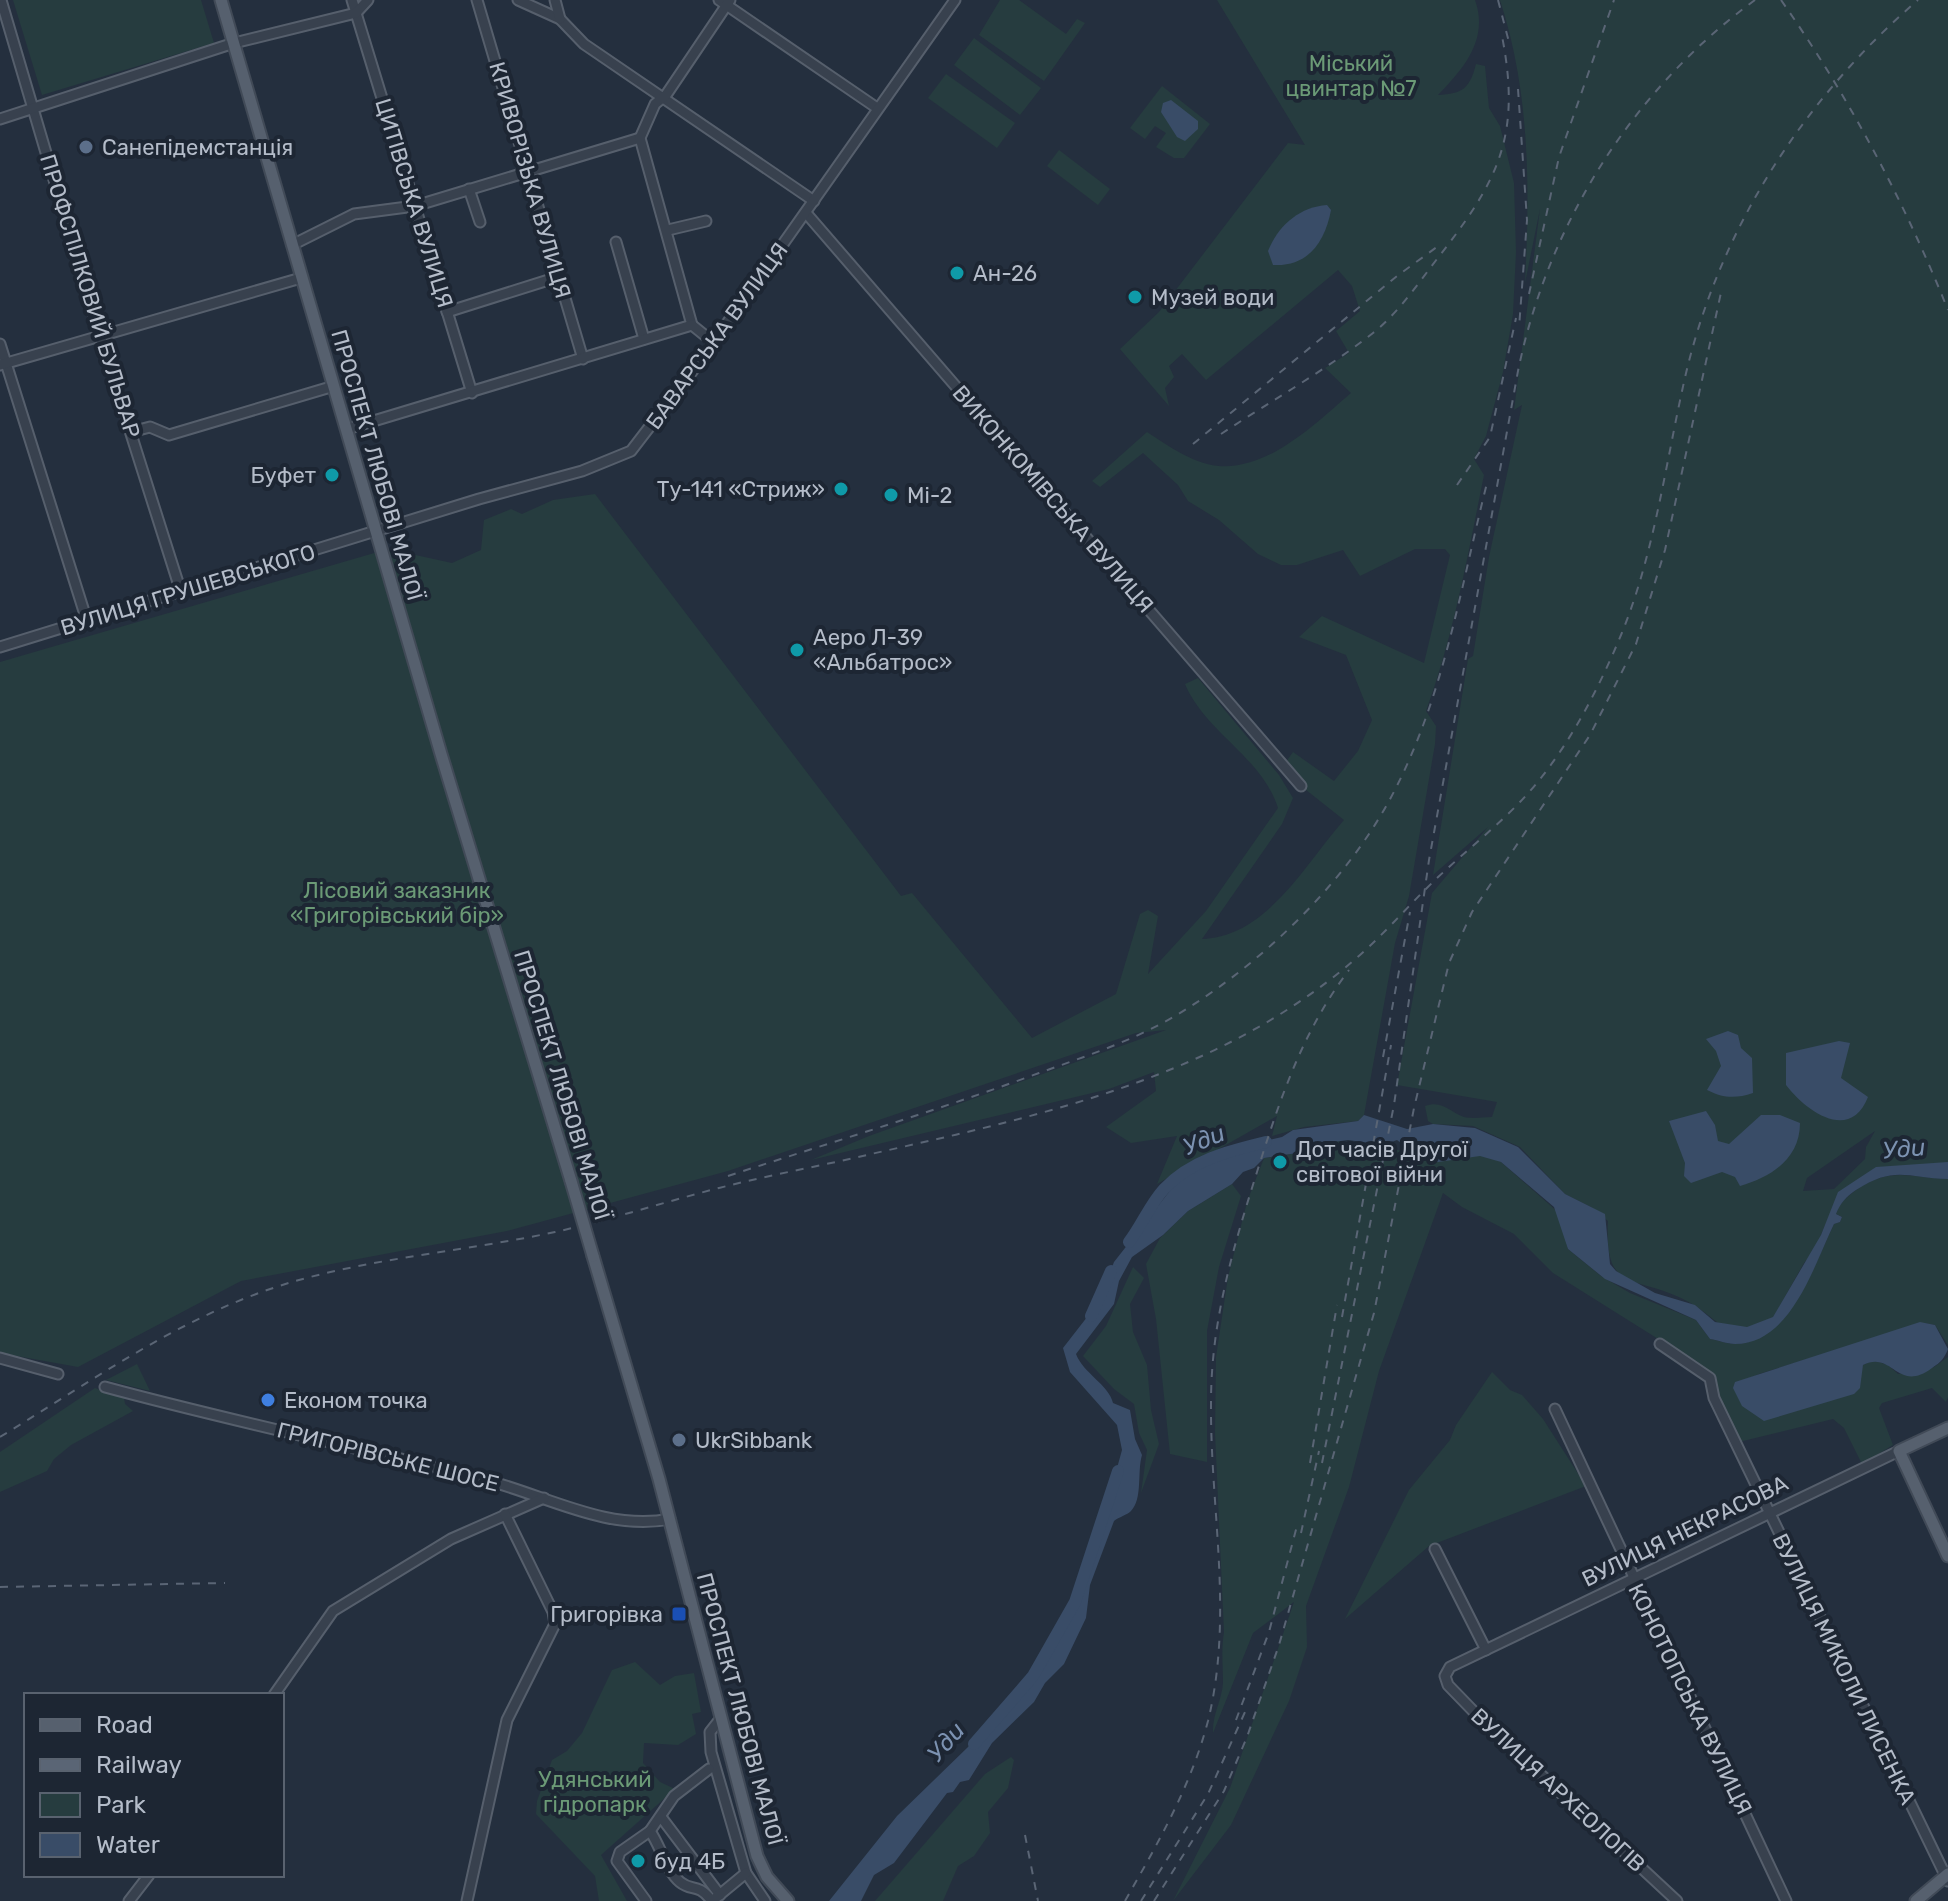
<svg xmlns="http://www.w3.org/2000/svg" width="1948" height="1901" viewBox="0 0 1948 1901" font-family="Rubik,sans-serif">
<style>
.green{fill:#263c3f;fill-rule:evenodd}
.water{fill:#394c67}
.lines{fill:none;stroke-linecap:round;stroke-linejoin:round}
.river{stroke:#394c67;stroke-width:12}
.minor-casing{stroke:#565f6c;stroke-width:13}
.major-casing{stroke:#414a57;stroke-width:15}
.minor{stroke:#38414e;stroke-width:9}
.major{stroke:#56606e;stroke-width:11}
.rail{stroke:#5a6575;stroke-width:2;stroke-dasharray:8 8;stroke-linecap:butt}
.major-bridge-casing{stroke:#414a57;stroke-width:15;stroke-linecap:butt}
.major-bridge{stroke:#56606e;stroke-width:11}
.service-dot{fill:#5c6f8a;stroke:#1d2633;stroke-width:3}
.culture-dot{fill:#0f9aa8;stroke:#1d2633;stroke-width:3}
.shop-dot{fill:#3f7fe0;stroke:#1d2633;stroke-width:3}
.transit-dot{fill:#1a4fb4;stroke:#1d2633;stroke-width:3}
.labels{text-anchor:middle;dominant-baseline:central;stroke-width:8;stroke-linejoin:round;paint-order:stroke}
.park-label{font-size:22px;fill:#6b9a76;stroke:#1d2633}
.poi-label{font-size:22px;fill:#b4bcc9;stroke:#1d2633;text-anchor:start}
.street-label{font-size:22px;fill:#b4bcc9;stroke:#1d2633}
.water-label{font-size:24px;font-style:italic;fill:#7c92b1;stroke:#1d2633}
</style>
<rect width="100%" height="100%" fill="#242f3e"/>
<g class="green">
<polygon points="13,0 201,0 214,43 42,95"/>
<polygon points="1000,0 1019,0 1066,34 1077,19 1085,23 1044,81 979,35"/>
<path d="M1217,0H1475C1489,39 1464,68 1438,95C1463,94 1470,88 1476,64L1485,66L1489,108L1500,126L1514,183L1516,252L1513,314L1503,372L1486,436L1474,459L1484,475C1468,554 1454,635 1426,711L1436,726L1435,744L1409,896L1395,943L1364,1115L1358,1121L1304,1127L1272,1136L1277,1116L1157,1184L1177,1136L1131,1143L1106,1127L1156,1091L1154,1072L1109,1089L811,1160L869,1136L1166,1030L1136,1033L728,1171L507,1231L241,1281L78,1367L0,1353V662L388,549L452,563L481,550L484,520L511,509L522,514L553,500L595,494L901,896L912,893L1032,1038L1116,994L1140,914L1148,910L1158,916L1148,974L1206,911L1278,808C1262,757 1205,732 1185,684L1198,678L1279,775L1293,798L1282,824L1202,939C1267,937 1305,864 1344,820L1301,786L1283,766L1293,752L1334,781L1358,751L1372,720L1346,655L1299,637L1322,616L1424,663L1450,555L1445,549H1415L1360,576L1343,550L1297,565H1281L1258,554L1219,520L1188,501L1178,485L1143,453L1100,487L1092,481L1147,432C1169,446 1193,464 1219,466C1269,470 1316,423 1351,393L1325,368L1349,353L1336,331L1360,311L1352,286L1338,270L1206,380L1182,354L1169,366L1174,377L1165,388L1169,406L1120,349L1159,312L1288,143L1305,145Z"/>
<path d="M1500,0H1948V1165L1877,1171L1840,1191L1814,1251L1804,1263L1773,1318L1732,1333C1715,1322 1701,1307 1681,1298C1632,1275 1604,1292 1608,1221L1591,1207L1565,1194L1520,1147L1473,1126L1433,1124L1428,1121L1425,1106C1443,1100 1449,1112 1464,1117C1472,1119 1484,1117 1492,1117L1497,1102L1397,1085L1432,893L1488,827L1433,875L1468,659L1473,656L1489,557L1522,405L1514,410L1540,209L1525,283C1530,186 1530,93 1500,0ZM1875,1131L1866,1147L1865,1159L1834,1189L1803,1191L1807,1178Z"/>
<polygon points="974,38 1041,88 1020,115 954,65"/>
<polygon points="946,74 1015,123 997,148 928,98"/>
<polygon points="1162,86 1210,124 1184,158 1174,158 1156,147 1166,133 1155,126 1145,139 1130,128"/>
<polygon points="1059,150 1110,189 1098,205 1047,166"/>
<path d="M1336,1141L1457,1159L1482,1154L1501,1162L1559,1213L1568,1249L1601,1276L1630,1293L1696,1320L1710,1339C1718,1340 1727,1344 1735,1344C1787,1344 1815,1263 1834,1224L1840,1222L1842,1217L1836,1214C1840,1202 1846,1198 1856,1190C1892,1166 1909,1178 1948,1179V1345L1935,1325L1924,1323L1759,1374L1733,1388L1859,1375L1863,1365L1873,1360L1888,1365L1898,1374L1934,1367L1948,1357V1397L1946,1402L1932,1388L1882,1403L1879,1408L1893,1445L1862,1464L1844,1428L1833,1419L1739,1442L1715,1389L1698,1364L1553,1273L1514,1234L1462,1207L1443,1193L1379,1371L1349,1487L1306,1606L1307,1647L1289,1701L1231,1825L1173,1901L1230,1788L1294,1602L1253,1633L1213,1733C1212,1715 1222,1700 1223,1683C1223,1665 1221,1650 1224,1632L1215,1433L1216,1357L1228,1277L1247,1202L1264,1158L1311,1151Z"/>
<polygon points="1232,1184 1241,1196 1219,1267 1207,1331 1207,1462 1170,1454 1156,1319 1146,1264 1160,1238 1188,1211"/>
<polygon points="1133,1267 1144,1278 1130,1304 1133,1332 1147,1365 1151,1410 1159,1444 1141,1493 1147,1450 1139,1433 1134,1404 1114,1389 1083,1356 1106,1326"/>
<polygon points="137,1364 150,1391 106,1380"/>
<polygon points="1492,1372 1510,1390 1522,1395 1543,1419 1586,1486 1429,1546 1345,1619 1409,1490 1450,1440 1456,1425"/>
<polygon points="95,1388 124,1398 125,1404 133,1411 71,1445 54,1459 47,1471 0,1492 0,1452"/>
<polygon points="635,1662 660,1685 675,1676 694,1673 701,1712 692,1714 696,1734 678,1745 644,1743 643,1763 660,1782 675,1789 601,1855 627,1901 599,1901 595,1876 536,1814 537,1801 552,1760 567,1751 582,1733 612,1670"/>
<polygon points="1011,1757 1014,1760 1008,1788 988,1812 990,1833 974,1856 958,1866 943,1901 875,1901 985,1774"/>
</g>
<g class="water">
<polygon points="1171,100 1198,121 1198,129 1185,141 1177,137 1161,112 1163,103"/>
<path d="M1327,205L1331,210C1325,242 1308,267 1273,265L1268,251C1278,226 1299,207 1327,205Z"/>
<path d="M1728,1031L1738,1035L1741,1048L1752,1058L1753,1093C1735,1099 1723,1098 1707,1090L1721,1066L1716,1051L1706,1039Z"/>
<path d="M1839,1041L1850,1043L1841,1078L1868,1097C1850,1143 1806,1111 1786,1085V1053Z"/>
<path d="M1706,1111L1715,1125L1718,1141L1729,1144L1761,1115H1780L1800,1123C1800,1158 1772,1177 1740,1186L1735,1177L1722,1172L1691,1183L1684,1176L1685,1163L1669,1121Z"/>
<path d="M1364,1115L1407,1129L1433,1124L1475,1128L1518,1147L1565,1194L1605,1214L1610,1264L1616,1271L1655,1293L1695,1305L1715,1322L1747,1327L1773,1317L1821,1235L1838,1192L1876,1167L1948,1162V1179C1907,1178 1895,1165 1856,1190C1846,1197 1841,1202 1836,1214L1842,1217L1840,1222L1834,1224C1814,1265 1791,1344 1735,1344C1727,1344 1718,1340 1710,1339L1696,1320L1605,1279L1568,1249L1554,1207L1501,1162L1480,1156L1438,1162L1421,1159L1397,1140L1384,1145L1348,1140L1326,1143L1311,1151L1264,1158L1254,1168L1243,1172L1232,1184L1188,1211L1163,1235L1132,1257L1119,1281L1114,1304L1076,1354C1083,1373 1109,1385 1113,1403L1130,1410L1135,1439L1142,1455C1137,1471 1143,1499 1131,1511C1127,1515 1119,1517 1114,1521L1090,1585L1086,1618L1064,1664L1045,1683L1034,1702L992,1743L969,1780L960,1782L953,1792L947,1793L894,1863L874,1875L861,1901H829L897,1816L1003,1713L1051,1647L1087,1577L1122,1450L1117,1425L1070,1372L1063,1348L1098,1303L1114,1262L1187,1169L1219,1152L1282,1137L1293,1130L1358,1121Z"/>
<path d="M1920,1322L1935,1325L1948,1349C1944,1359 1941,1362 1932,1368C1897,1394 1893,1350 1863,1365L1860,1388L1854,1394L1764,1421L1742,1406L1733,1388L1735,1382Z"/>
</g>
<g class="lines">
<g class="river">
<path d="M1129,1242C1142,1225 1150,1204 1164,1189C1191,1160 1229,1151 1266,1142"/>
<polyline points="1091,1316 1111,1271"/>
<polyline points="974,1744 1033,1676 1075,1602 1118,1471"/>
</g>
<g class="minor-casing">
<g id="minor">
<polyline points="1,0 100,336 181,592"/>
<polyline points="352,0 472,393"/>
<polyline points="477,0 583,359"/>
<polyline points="518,0 560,19 584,44 814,201"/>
<polyline points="555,0 560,19"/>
<polyline points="719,0 877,108"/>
<polyline points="0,119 234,43 356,13 368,0"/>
<polyline points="469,189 480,222"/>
<polyline points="806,213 1301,786"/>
<polyline points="668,230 706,221"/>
<polyline points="616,242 644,339"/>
<polyline points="292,245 354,214 415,206 640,138"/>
<polyline points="447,312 558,277"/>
<polyline points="692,325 640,138 655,104 666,95 730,0"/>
<polyline points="0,344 87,621"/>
<polyline points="0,365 301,278"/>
<polyline points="347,429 692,325 713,342"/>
<polyline points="131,432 150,427 169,435 334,386"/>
<polyline points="0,647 479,499 582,471 631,451 704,356 955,0"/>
<polyline points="1660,1344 1710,1378 1714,1398 1948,1881"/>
<polyline points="0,1358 58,1374"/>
<path d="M105,1387C230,1421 357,1447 482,1479C543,1494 607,1532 670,1519"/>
<polyline points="1555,1409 1786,1901"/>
<polyline points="1435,1549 1486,1650"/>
<polyline points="274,1695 333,1611 451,1539 544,1498"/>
<polyline points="721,1718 710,1732 711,1752 746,1873 765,1901"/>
<polyline points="661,1817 720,1895"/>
<polyline points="650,1831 674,1796 709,1769"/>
<polyline points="129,1901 149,1875"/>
<polyline points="467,1901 507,1720 555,1624 553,1612 505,1514"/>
<path d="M646,1901L617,1861L620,1852L650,1831C661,1847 666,1870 680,1882C692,1892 697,1882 712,1901L746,1873"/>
<polyline points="1677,1901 1480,1718 1448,1685 1445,1676 1450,1667 1899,1451"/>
</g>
</g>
<g class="major-casing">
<g id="major">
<polyline points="221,0 441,754 571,1181"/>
<polyline points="593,1256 659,1479 757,1856 767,1877 788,1901"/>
<polyline points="1948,1428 1899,1451 1948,1556"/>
<polyline points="1916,1901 1948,1874"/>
</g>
</g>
<use href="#minor" class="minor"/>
<use href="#major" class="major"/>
<g class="rail">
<polyline points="1498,0 1510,46"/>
<path d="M1781,0C1849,97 1904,201 1948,310"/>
<polyline points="1518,89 1527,220 1519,328"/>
<polyline points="1529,294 1559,157 1614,0"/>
<path d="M1221,434C1271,401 1326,370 1373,333C1398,313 1417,285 1437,259C1497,182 1522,138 1502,36"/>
<polyline points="1193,444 1397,276 1441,244"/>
<polyline points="1457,485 1490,437 1516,318"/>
<polyline points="1383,1057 1410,912"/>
<path d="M728,1176C832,1142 936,1111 1039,1073C1089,1055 1142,1038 1188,1008C1266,959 1344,883 1389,801C1444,700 1460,589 1488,479"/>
<polyline points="1342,1317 1391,1045"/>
<path d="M0,1437C97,1378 188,1311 299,1280C382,1257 471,1250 555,1232C610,1220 664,1202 719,1188C769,1175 821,1166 871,1154C1045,1115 1223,1076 1360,955C1386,932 1409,905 1434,881C1462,854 1493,830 1520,802C1564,756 1597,693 1621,635C1654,555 1665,467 1684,382C1717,233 1802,100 1918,0"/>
<polyline points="1310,1463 1337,1305"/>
<path d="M1322,1463L1394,1105L1429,860L1518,371C1548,224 1633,89 1755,0"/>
<polyline points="1301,1533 1319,1451"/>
<polyline points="0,1587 225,1583"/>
<polyline points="1236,1720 1269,1632 1298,1522"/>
<polyline points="1025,1835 1038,1901"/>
<path d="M1125,1901C1158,1843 1191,1786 1208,1721C1234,1615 1210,1509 1211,1402C1211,1322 1233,1248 1257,1172C1280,1099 1302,1032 1349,970"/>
<polyline points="1141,1901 1208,1794 1245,1712"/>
<polyline points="1154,1901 1224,1791 1247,1737 1279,1645 1374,1313 1414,1108 1449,963 1472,912 1590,735 1636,644 1665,550 1722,288"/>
</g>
<g class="major-bridge-casing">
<polyline id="major-bridge" points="571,1181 593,1256"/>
</g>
<use href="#major-bridge" class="major-bridge"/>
</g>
<g class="service-dot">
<circle cx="86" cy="147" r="8"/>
<circle cx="679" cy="1440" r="8"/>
</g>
<g class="culture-dot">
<circle cx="957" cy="273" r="8"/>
<circle cx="1135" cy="297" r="8"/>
<circle cx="332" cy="475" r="8"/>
<circle cx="841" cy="489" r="8"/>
<circle cx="891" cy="495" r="8"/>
<circle cx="797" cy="650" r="8"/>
<circle cx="1280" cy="1162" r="8"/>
<circle cx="638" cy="1861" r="8"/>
</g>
<circle class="shop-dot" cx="268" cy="1400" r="8"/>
<rect class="transit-dot" x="671" y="1606" width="16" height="16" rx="4"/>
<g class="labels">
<g class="park-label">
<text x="1351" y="63">Міський<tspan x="1351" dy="25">цвинтар №7</tspan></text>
<text x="397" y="890">Лісовий заказник<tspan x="397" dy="25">«Григорівський бір»</tspan></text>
<text x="595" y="1779">Удянський<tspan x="595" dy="25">гідропарк</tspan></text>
</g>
<g class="poi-label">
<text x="102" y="147">Санепідемстанція</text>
<text x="973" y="273">Ан-26</text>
<text x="1151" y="297">Музей води</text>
<text x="316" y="475" text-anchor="end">Буфет</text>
<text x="825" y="489" text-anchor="end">Ту-141 «Стриж»</text>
<text x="907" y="495">Мі-2</text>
<text x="813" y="637">Аеро Л-39<tspan x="813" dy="25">«Альбатрос»</tspan></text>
<text x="1296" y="1149">Дот часів Другої<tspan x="1296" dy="25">світової війни</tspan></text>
<text x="284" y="1400">Економ точка</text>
<text x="695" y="1440">UkrSibbank</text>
<text x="663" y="1614" text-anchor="end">Григорівка</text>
<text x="654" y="1861">буд 4Б</text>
</g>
<g class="street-label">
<text transform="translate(530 180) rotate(74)">КРИВОРІЗЬКА ВУЛИЦЯ</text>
<text transform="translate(414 203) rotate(73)">ЦИТІВСЬКА ВУЛИЦЯ</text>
<text transform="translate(90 296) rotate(73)">ПРОФСПІЛКОВИЙ БУЛЬВАР</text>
<text transform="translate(717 336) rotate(-54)">БАВАРСЬКА ВУЛИЦЯ</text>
<text transform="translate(377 465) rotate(74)">ПРОСПЕКТ ЛЮБОВІ МАЛОЇ</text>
<text transform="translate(1053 499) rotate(49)">ВИКОНКОМІВСЬКА ВУЛИЦЯ</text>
<text transform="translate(188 590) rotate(-17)">ВУЛИЦЯ ГРУШЕВСЬКОГО</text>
<text transform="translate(562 1085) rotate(73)">ПРОСПЕКТ ЛЮБОВІ МАЛОЇ</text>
<text transform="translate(388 1457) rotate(14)">ГРИГОРІВСЬКЕ ШОСЕ</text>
<text transform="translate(1685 1531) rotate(-26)">ВУЛИЦЯ НЕКРАСОВА</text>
<text transform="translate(1844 1669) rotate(64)">ВУЛИЦЯ МИКОЛИ ЛИСЕНКА</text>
<text transform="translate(1690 1699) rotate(64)">КОНОТОПСЬКА ВУЛИЦЯ</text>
<text transform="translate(740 1709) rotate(75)">ПРОСПЕКТ ЛЮБОВІ МАЛОЇ</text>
<text transform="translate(1558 1790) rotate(43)">ВУЛИЦЯ АРХЕОЛОГІВ</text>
</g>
<g class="water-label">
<text transform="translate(1204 1140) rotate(-22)">Уди</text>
<text transform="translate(1904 1149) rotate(-5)">Уди</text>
<text transform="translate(946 1742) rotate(-49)">Уди</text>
</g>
</g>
<rect x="24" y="1693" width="260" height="184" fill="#1d2633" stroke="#59626f" stroke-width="2"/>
<rect x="40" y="1719" width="40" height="12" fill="#56606e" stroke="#59626f" stroke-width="2"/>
<text x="96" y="1733" font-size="24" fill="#b4bcc9">Road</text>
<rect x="40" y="1759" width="40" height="12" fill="#5a6575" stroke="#59626f" stroke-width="2"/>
<text x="96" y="1773" font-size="24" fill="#b4bcc9">Railway</text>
<rect x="40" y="1793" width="40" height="24" fill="#263c3f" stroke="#59626f" stroke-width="2"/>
<text x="96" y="1813" font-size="24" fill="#b4bcc9">Park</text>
<rect x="40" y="1833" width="40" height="24" fill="#394c67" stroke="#59626f" stroke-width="2"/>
<text x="96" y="1853" font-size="24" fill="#b4bcc9">Water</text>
</svg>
